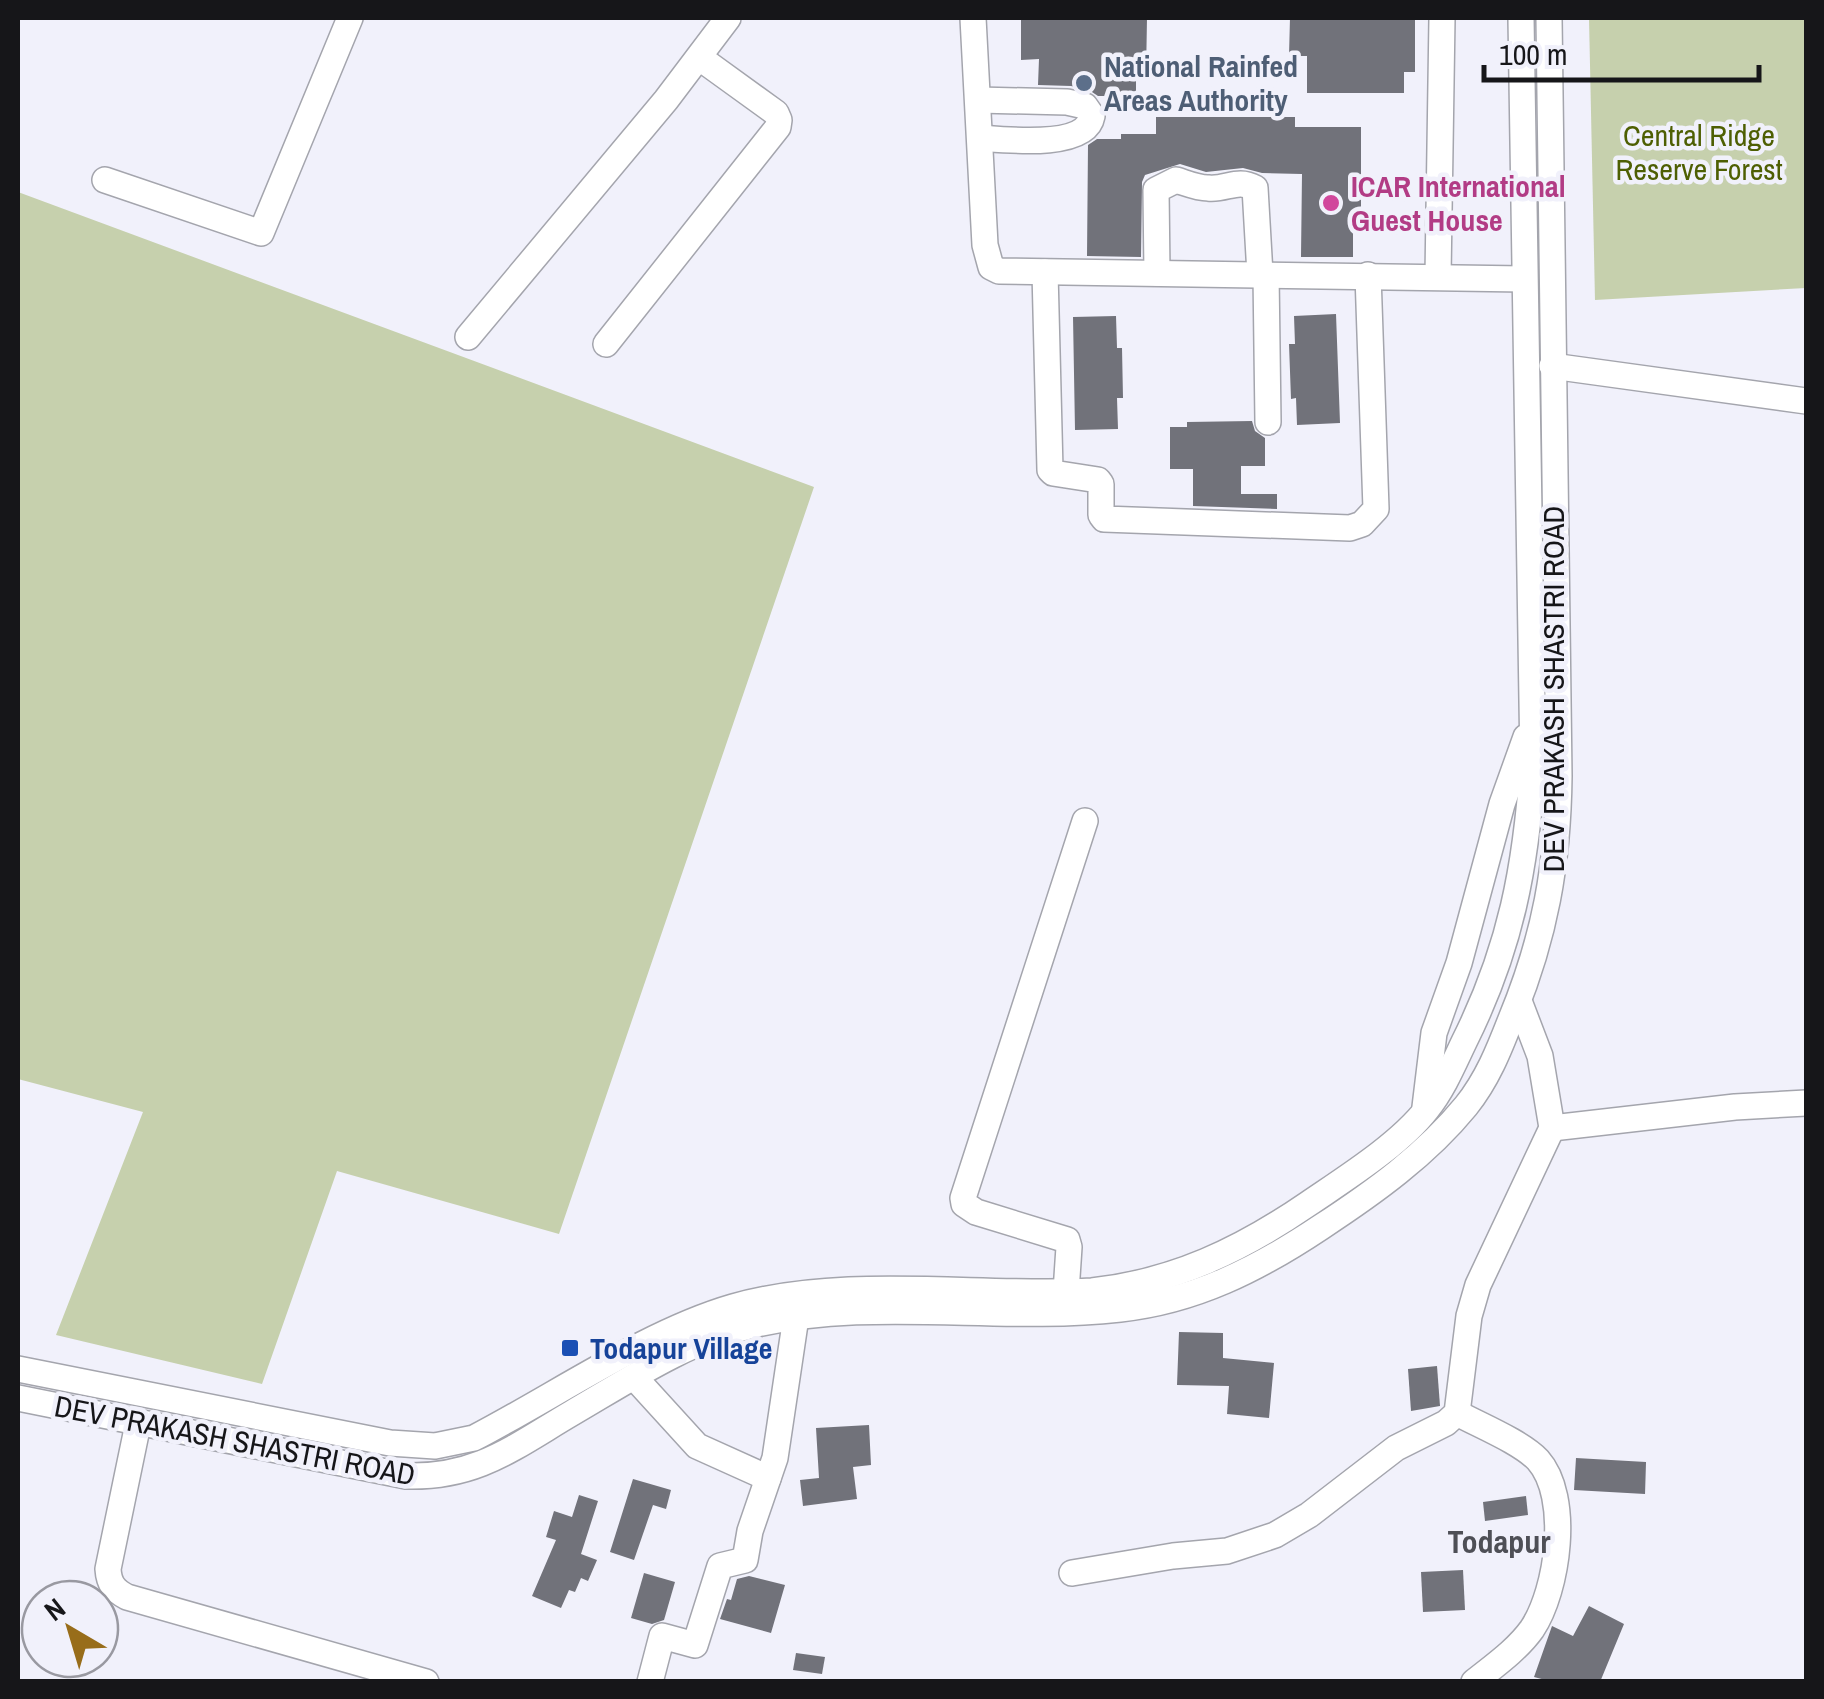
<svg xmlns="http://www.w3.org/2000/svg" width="1824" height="1699" viewBox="0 0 1824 1699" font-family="'Archivo Narrow',sans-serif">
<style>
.green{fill:#c6d0ad}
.building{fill:#71727a}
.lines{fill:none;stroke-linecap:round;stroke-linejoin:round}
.minor-casing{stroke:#a4a5ad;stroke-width:28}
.minor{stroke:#fff;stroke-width:25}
.service-dot{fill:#5c6f8a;stroke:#f1f1fb;stroke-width:4}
.hotel-dot{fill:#d1479c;stroke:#f1f1fb;stroke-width:4}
.transit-dot{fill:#1a4fb4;stroke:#f1f1fb;stroke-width:4}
.labels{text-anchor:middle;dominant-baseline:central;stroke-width:9;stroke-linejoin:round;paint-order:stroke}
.service-label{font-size:30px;font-weight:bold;fill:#4e5e75;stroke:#f1f1fb;text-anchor:start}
.park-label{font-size:30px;fill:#4e5f03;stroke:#f1f1fb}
.hotel-label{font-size:30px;font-weight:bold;fill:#b23c85;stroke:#f1f1fb;text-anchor:start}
.street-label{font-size:30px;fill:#161619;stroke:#f1f1fb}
.transit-label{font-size:30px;font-weight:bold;fill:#164399;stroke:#f1f1fb;text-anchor:start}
.neighbourhood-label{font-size:32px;font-weight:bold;fill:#4e4f56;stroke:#f1f1fb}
</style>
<rect width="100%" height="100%" fill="#f1f1fb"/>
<g class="green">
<polygon points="1589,18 1806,18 1806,288 1595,300"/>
<polygon points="18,192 814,487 559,1234 337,1171 262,1384 56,1335 143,1112 18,1079"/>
</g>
<g class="building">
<polygon points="1021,18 1147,18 1146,76 1136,76 1136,96 1098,96 1089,90 1071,86 1038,85 1039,59 1021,60"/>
<polygon points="1290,18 1415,18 1415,72 1404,72 1404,93 1307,93 1307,56 1289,56"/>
<polygon points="1156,117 1295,117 1295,127 1361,127 1361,221 1353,221 1353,257 1301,257 1302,174 1262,173 1243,168 1206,172 1180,164 1145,175 1142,182 1141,257 1087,256 1088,145 1097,139 1121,139 1121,134 1156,134"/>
<polygon points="1336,314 1340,423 1297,425 1296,398 1291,399 1289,344 1295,344 1294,316"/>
<polygon points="1116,316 1117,348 1122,348 1123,398 1117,398 1118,429 1075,430 1073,317"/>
<polygon points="1252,421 1255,431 1265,438 1265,466 1241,466 1241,494 1277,494 1277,509 1193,506 1193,469 1170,469 1170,427 1187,427 1187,422"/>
<polygon points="1179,1332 1223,1333 1223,1358 1274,1363 1269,1418 1227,1414 1229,1386 1177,1385"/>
<polygon points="1437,1366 1440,1406 1411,1411 1408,1369"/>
<polygon points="869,1425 871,1465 853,1467 857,1499 803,1506 800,1480 819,1478 816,1428"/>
<polygon points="1576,1458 1646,1462 1645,1494 1574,1490"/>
<polygon points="633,1479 671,1490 666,1509 653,1505 634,1560 610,1552"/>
<polygon points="579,1495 598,1501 581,1554 597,1560 588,1581 581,1578 575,1592 569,1590 561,1608 532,1596 556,1540 546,1537 554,1511 572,1517"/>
<polygon points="1526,1496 1528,1515 1485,1521 1483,1502"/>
<polygon points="1463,1570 1465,1610 1423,1612 1421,1572"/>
<polygon points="644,1573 675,1582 664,1620 652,1624 631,1618"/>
<polygon points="749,1576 785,1585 771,1633 720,1619 727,1599 731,1600 737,1579"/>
<polygon points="1589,1606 1624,1624 1600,1682 1553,1682 1534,1677 1552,1626 1573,1636"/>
<polygon points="796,1653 825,1657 822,1674 793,1670"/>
</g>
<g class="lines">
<g class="minor-casing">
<g id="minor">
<polyline points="973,18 985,245 991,267 999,271 1524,279"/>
<path d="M978,100L1067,102L1085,106L1092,116C1086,149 1007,140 980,138"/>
<polyline points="105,180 261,233 350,18"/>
<polyline points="1045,272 1050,470 1053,473 1098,480 1101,484 1101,515 1104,519 1350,528 1362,524 1376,509 1368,275"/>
<path d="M1157,273L1156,190L1176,180C1186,183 1197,188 1208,188C1227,190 1237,178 1255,188L1260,274"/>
<polyline points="1266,274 1268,422"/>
<polyline points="1438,276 1442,18"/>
<polyline points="468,337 666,100 728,18"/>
<polyline points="606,344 778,127 779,120 776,113 700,58"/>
<polyline points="1552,366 1806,401"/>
<polyline points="1425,1107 1434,1033 1459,963 1502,804 1526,737"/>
<polyline points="1552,1128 1735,1107 1806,1103"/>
<polyline points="1066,1292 1069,1247 1067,1240 976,1212 964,1204 963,1198 1085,821"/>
<path d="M18,1369L390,1443L435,1446L474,1438C555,1396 647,1332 733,1307C845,1275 976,1297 1092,1291C1174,1282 1241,1250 1308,1204C1346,1178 1399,1145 1427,1109C1443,1089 1453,1065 1464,1042C1511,948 1526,867 1533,763L1521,18"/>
<polyline points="635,1378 697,1446 768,1478"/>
<path d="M18,1398L406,1476C477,1478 514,1447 572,1413C627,1381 687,1341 749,1326C870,1296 997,1323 1120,1309C1195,1301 1258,1269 1321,1227C1373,1193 1426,1155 1466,1106C1487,1080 1499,1050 1511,1019C1545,937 1558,865 1559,776L1549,18"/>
<path d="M1457,1413C1479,1425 1521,1442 1538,1460C1571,1497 1558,1590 1532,1629C1517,1650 1494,1666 1474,1682"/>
<path d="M138,1424L108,1569C109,1584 114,1590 127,1597L426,1682"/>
<polyline points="1072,1573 1173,1556 1227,1551 1275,1535 1309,1515 1396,1448 1446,1423 1457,1413 1469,1316 1478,1285 1552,1128 1540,1056 1519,1001"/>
<polyline points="650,1682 662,1636 695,1645 720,1566 745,1560 750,1531 775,1458 796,1317"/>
</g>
</g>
<use href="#minor" class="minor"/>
</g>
<circle class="service-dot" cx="1084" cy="83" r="10"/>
<circle class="hotel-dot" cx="1331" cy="203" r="10"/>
<rect class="transit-dot" x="560" y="1338" width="20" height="20" rx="5"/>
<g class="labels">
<g class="service-label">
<text x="1104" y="66">National Rainfed<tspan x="1104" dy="34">Areas Authority</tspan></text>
</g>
<g class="park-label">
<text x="1699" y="135">Central Ridge<tspan x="1699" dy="34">Reserve Forest</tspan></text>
</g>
<g class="hotel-label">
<text x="1351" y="186">ICAR International<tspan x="1351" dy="34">Guest House</tspan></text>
</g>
<g class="street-label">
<text transform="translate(1553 689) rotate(-90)">DEV PRAKASH SHASTRI ROAD</text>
<text transform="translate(235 1440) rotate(11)">DEV PRAKASH SHASTRI ROAD</text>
</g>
<g class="transit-label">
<text x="590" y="1348">Todapur Village</text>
</g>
<g class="neighbourhood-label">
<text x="1499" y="1541">Todapur</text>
</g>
</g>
<rect width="1824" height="1699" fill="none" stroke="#161619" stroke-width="40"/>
<g transform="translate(70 1629) rotate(322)"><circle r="48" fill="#f1f1fb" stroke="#9999a1" stroke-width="2.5"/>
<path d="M0-8L18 38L0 25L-18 38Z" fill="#986d1a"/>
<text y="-15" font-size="28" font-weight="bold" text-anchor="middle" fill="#161619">N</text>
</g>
<path d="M1484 65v15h275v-15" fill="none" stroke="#161619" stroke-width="5"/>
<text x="1499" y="65" font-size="30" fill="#161619" stroke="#f1f1fb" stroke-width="8" paint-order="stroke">100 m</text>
</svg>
